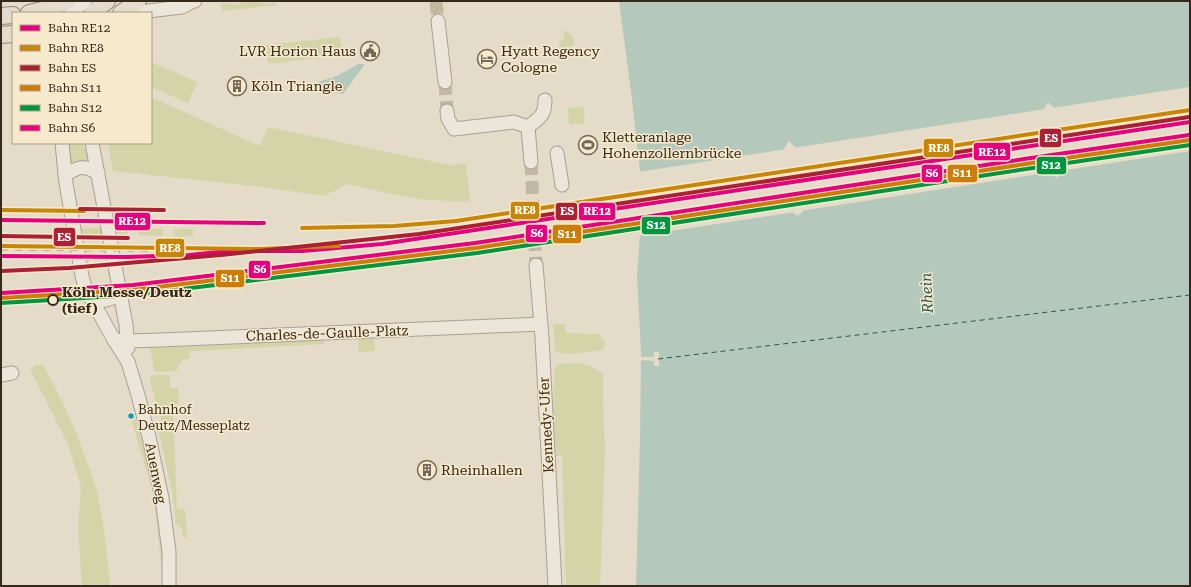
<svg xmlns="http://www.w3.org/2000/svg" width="1191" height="587" viewBox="0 0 1191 587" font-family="'Roboto Serif',serif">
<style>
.green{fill:#d4d4a9}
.water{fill:#b4c8bc;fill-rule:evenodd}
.pier{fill:#e4dcc8}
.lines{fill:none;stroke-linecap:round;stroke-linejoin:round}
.ferry{stroke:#295753;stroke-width:1;stroke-dasharray:5 4;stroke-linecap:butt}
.minor-tunnel{stroke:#c1b8a5;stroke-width:13;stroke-dasharray:13 6;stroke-linecap:butt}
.minor-casing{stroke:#a8a092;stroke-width:15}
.major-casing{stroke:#8e8679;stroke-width:18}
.minor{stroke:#ebe5da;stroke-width:13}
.major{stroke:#e3dbcb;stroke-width:16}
.rail{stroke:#aaa59b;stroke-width:3;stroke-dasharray:7 7;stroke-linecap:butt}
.rail-1-casing{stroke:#f7eacc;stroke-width:7}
.rail-2-casing{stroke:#f7eacc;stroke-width:7}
.rail-3-casing{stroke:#f7eacc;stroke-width:7}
.rail-4-casing{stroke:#f7eacc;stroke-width:7}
.rail-5-casing{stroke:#f7eacc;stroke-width:7}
.rail-6-casing{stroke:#f7eacc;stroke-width:7}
.rail-1{stroke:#e5007d;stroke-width:4}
.rail-2{stroke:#c78606;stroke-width:4}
.rail-3{stroke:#aa2135;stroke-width:4}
.rail-4{stroke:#cd7d05;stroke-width:4}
.rail-5{stroke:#009640;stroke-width:4}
.rail-6{stroke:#e6007e;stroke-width:4}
.stop-dot{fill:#f7eacc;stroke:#36281a;stroke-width:2}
.bus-dot{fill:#059cbc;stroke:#f7eacc;stroke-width:1.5}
.labels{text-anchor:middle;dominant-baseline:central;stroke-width:3;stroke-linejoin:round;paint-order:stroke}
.bus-label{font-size:13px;fill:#36281a;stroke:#f7eacc;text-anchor:start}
.poi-label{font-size:14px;fill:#36281a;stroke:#f7eacc;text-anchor:start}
.stop-label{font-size:14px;font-weight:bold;fill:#36281a;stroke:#f7eacc;text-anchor:start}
.street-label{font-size:14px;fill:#36281a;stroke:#f7eacc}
.water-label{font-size:15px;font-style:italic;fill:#295753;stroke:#f7eacc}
.line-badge{stroke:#f7eacc;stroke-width:1.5}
.badge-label{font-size:11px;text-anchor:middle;font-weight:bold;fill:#fff}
</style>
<rect width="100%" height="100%" fill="#e4dcc8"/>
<g class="green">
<polygon points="247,1 262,1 263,4 276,3 276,5 222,11 221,3 237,5"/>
<path d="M565,29L574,39V44C570,49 564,48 558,46L563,39Z"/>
<polygon points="340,37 342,55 268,64 266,45"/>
<polygon points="151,62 197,82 188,103 151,87"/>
<polygon points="151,97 260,146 268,127 440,163 452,165 466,164 470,202 418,199 396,195 348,184 324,196 254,186 113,171 108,143 151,143"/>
<polygon points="583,107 585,123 569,125 568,108"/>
<polygon points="67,143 82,143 89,157 90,166 70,168"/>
<polygon points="79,228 128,229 128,235 79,235"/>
<polygon points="138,229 163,229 163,236 138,235"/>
<polygon points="174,229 193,229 193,236 175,237"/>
<polygon points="553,324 565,324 566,333 599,334 605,343 603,350 571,354 557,353 555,350"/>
<polygon points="374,338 375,351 359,352 358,339"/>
<polygon points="324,340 324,344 189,351 189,359 183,359 178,366 177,371 157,372 154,371 150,348"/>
<polygon points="580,363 590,366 603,374 603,402 605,450 600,586 566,586 562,456 556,456 553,409 555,367 558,364"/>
<path d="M36,365H43C60,396 75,427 86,460C90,470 94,481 97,492C104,523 107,554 110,586H82L78,528L81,486L67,442L30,369Z"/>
<polygon points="152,375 170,375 170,388 178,388 179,404 173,405 177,509 185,509 187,538 184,538 182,529 176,523 172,491 158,429 163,427 150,380"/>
<polygon points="135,418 155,487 163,564 161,563 155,507 151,485 131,419"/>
</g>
<g class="water">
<path d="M619,1H1190V586H636L640,439L641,354L637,275L643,196L631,92ZM1048,102L1054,108L1063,171L1057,178L1050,173L1043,110ZM789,141L796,148L803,211L798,216L792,212L783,150Z"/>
<polygon points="358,64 365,64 343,94 308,90 315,83 337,76"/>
</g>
<g class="pier">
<polygon points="1190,87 1190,151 1060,171 1061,170 1052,108"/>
<polygon points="1045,109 1052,172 800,211 801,210 793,148"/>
<polygon points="786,149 794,211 795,212 638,236 641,196 638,172"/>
<polygon points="654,352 659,352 659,366 654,366 654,361 639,360 639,357 654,357"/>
</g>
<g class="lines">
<polyline class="ferry" points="658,359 1190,295"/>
<g class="minor-tunnel">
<polyline points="436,1 438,21"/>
<polyline points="445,82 447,111"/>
<polyline points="531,162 536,265"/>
</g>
<g class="minor-casing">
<g id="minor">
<polyline points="71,13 85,1"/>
<polyline points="131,13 182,7 191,2 195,1"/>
<polyline points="438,21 445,82"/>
<polyline points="447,111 448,119 454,129 514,122 528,127"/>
<polyline points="528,127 531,162"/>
<path d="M528,127C540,117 545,116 545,100"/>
<polyline points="62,143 66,183 82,276 86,290 92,300 114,340 128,362 138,395 149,437 162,498 169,552 169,586"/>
<polyline points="92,143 126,325 128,348"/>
<polyline points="557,153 562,185"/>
<path d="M65,175C80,166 83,165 98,173"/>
<polyline points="536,265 542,338 555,586"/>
<path d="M92,300C102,302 111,300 119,294"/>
<polyline points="114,340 128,341 161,340 541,324"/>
<polyline points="1,375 12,373"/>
</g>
</g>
<g class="major-casing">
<g id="major">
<polyline points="29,13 51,8 67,1"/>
<polyline points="92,13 107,1"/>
<polyline points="121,13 138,1"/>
<polyline points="1,16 13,15"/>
<polyline points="1,35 13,34"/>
</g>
</g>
<use href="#minor" class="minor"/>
<use href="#major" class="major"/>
<polyline class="rail" points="1,249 228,251"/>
<g class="rail-1-casing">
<g id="rail-1">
<polyline points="1,220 264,223"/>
<polyline points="1,256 127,257 189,255 228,251 303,251 382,244 1190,122"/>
</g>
</g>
<g class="rail-2-casing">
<g id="rail-2">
<polyline points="1,210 84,211"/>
<polyline points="302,228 394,226 456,221 1190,110"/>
<polyline points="1,246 258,249 339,246"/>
</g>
</g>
<g class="rail-3-casing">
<g id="rail-3">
<polyline points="80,209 164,210"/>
<polyline points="1,236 128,238"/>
<polyline points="1,271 69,268 221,255 419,234 1189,117"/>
</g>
</g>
<g class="rail-4-casing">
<polyline id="rail-4" points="1,298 133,290 476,248 1032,163 1190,140"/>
</g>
<g class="rail-5-casing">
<polyline id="rail-5" points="1,303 134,295 477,253 1033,168 1190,145"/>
</g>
<g class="rail-6-casing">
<polyline id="rail-6" points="1,293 133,285 475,243 1031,158 1189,135"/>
</g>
<use href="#rail-1" class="rail-1"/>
<use href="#rail-2" class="rail-2"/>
<use href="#rail-3" class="rail-3"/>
<use href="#rail-4" class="rail-4"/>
<use href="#rail-5" class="rail-5"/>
<use href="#rail-6" class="rail-6"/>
</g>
<defs>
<g id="civic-ring" transform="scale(1)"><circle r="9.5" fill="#f7eacc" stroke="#736757" stroke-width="1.5"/><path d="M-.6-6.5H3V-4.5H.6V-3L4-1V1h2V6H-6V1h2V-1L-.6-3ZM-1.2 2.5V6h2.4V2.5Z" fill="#736757"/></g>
<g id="hotel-ring" transform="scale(1)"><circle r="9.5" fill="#f7eacc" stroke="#736757" stroke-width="1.5"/><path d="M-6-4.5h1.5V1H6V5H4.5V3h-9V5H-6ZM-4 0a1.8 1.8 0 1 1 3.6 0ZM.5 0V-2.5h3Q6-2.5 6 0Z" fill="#736757"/></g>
<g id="building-ring" transform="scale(1)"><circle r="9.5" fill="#f7eacc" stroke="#736757" stroke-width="1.5"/><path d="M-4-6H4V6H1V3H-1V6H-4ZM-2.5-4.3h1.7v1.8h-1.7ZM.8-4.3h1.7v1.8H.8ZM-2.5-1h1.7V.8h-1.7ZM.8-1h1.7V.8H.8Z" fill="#736757"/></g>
<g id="stadium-ring" transform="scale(1)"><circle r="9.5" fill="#f7eacc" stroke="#736757" stroke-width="1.5"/><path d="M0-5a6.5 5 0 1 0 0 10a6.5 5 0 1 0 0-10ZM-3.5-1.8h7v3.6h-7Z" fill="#736757"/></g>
</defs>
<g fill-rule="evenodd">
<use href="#civic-ring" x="370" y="51"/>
<use href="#hotel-ring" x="487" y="59"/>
<use href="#building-ring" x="237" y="86"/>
<use href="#stadium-ring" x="588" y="145"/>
<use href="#building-ring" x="427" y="470"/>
</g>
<circle class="stop-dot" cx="53" cy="300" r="5"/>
<circle class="bus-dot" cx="131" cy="416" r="3.5"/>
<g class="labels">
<g class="bus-label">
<text x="138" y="409">Bahnhof<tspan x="138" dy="16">Deutz/Messeplatz</tspan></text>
</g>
<g class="poi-label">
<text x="356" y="51" text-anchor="end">LVR Horion Haus</text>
<text x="501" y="51">Hyatt Regency<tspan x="501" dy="16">Cologne</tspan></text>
<text x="251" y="86">Köln Triangle</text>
<text x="602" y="137">Kletteranlage<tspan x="602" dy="16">Hohenzollernbrücke</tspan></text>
<text x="441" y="470">Rheinhallen</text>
</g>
<g class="stop-label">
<text x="62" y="292">Köln Messe/Deutz<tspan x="62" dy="16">(tief)</tspan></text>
</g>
<g class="street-label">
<text transform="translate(327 333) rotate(-2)">Charles-de-Gaulle-Platz</text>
<text transform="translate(546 425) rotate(-93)">Kennedy-Ufer</text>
<text transform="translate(156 473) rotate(79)">Auenweg</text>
</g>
<g class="water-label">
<text transform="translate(927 293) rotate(-93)">Rhein</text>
</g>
</g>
<g class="line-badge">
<rect x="1039" y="128" width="23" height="20" rx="4" fill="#aa2135"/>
<rect x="923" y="138" width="31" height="20" rx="4" fill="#c78606"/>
<rect x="973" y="142" width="38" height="19" rx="4" fill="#e5007d"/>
<rect x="1036" y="156" width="31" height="19" rx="4" fill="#009640"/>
<rect x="921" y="164" width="22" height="19" rx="4" fill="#e6007e"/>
<rect x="947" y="164" width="31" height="19" rx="4" fill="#cd7d05"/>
<rect x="510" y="201" width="30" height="19" rx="4" fill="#c78606"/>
<rect x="578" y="202" width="38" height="19" rx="4" fill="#e5007d"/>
<rect x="555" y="202" width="23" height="19" rx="4" fill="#aa2135"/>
<rect x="114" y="212" width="37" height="19" rx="4" fill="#e5007d"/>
<rect x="641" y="216" width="30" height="19" rx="4" fill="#009640"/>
<rect x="525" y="224" width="23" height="19" rx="4" fill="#e6007e"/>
<rect x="552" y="224" width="30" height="20" rx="4" fill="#cd7d05"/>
<rect x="53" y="227" width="23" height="20" rx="4" fill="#aa2135"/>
<rect x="155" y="238" width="30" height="20" rx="4" fill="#c78606"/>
<rect x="248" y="260" width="23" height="19" rx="4" fill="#e6007e"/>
<rect x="215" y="269" width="30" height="19" rx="4" fill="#cd7d05"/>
</g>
<g class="badge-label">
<text x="1051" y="142">ES</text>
<text x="939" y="152">RE8</text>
<text x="992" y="156">RE12</text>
<text x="1051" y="169">S12</text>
<text x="932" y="177">S6</text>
<text x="962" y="177">S11</text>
<text x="525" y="214">RE8</text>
<text x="597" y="215">RE12</text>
<text x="567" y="215">ES</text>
<text x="132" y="225">RE12</text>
<text x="656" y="229">S12</text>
<text x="537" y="237">S6</text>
<text x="567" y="238">S11</text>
<text x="64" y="241">ES</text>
<text x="170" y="252">RE8</text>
<text x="260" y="273">S6</text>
<text x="230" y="282">S11</text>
</g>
<rect width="1191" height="587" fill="none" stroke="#36281a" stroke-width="4"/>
<rect x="12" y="12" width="140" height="132" fill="#f7eacc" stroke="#aa9c85"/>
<rect x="20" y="25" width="20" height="6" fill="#e5007d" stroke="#aa9c85"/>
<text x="48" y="32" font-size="12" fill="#36281a">Bahn RE12</text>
<rect x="20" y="45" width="20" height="6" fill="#c78606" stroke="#aa9c85"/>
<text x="48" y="52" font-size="12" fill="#36281a">Bahn RE8</text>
<rect x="20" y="65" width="20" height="6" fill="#aa2135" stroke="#aa9c85"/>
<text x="48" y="72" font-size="12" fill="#36281a">Bahn ES</text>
<rect x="20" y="85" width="20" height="6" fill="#cd7d05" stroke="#aa9c85"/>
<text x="48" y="92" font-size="12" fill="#36281a">Bahn S11</text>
<rect x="20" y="105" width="20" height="6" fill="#009640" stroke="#aa9c85"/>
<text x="48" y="112" font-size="12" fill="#36281a">Bahn S12</text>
<rect x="20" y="125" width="20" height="6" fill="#e6007e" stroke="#aa9c85"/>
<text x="48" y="132" font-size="12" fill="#36281a">Bahn S6</text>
</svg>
